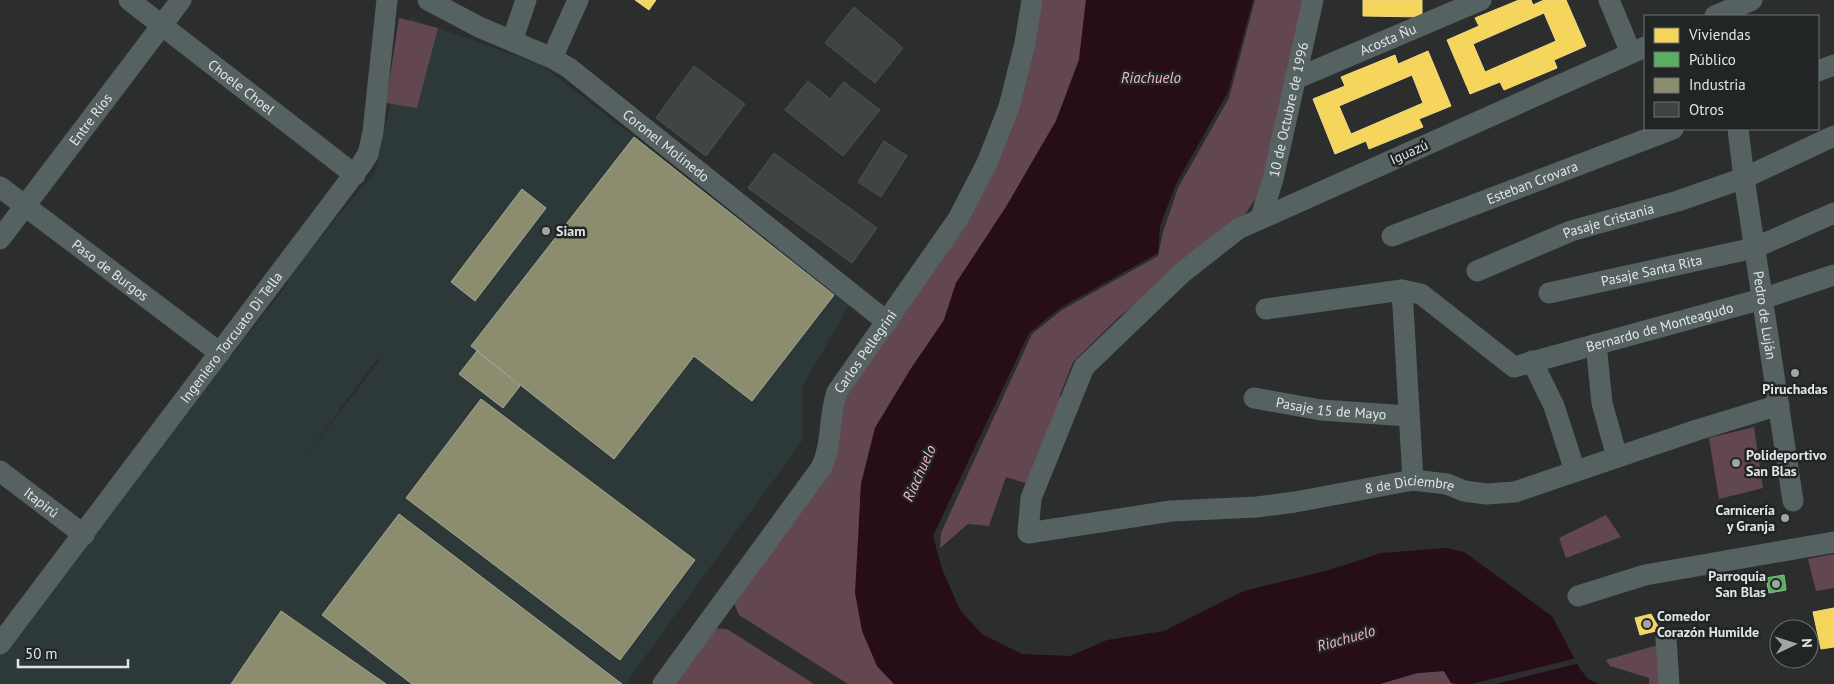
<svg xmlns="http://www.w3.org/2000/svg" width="1834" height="684" viewBox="0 0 1834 684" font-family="'PT Sans',sans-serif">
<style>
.built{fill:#2d3838;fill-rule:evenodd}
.green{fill:#624750}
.water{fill:#270d17}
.pier{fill:#2c2e2e}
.homes{fill:#f6d55c;stroke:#f0da85;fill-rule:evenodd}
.public{fill:#5aae61;stroke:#83be89}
.industry{fill:#8c8c6e;stroke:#a6a792}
.building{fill:#414444;stroke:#4f5151}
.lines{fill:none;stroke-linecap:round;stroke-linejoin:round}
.minor{stroke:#566262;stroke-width:21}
.poi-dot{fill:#a2a5a5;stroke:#222525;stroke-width:2}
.labels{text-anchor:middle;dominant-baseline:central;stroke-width:5;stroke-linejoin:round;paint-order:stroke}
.street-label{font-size:14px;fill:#e2e5e5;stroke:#222525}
.poi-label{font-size:14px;font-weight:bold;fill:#e2e5e5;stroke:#222525;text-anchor:start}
.water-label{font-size:15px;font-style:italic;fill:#f7b6ca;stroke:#222525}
</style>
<rect width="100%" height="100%" fill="#2c2e2e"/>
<path class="built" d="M410,17L437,30L438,28L540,64L850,304L802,387V441L631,676L628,684H0V649L289,282L286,278L375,172ZM378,358L380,360L296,469Z"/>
<g class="green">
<polygon points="1037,0 1086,0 1079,60 1056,121 1006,207 956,283 944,320 910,370 875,428 861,484 859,538 877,666 894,684 848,684 739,615 732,598 816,486 838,404 962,220"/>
<polygon points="1255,0 1308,0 1259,194 1241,220 1119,317 1073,362 1060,395 1061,410 1031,485 1006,477 989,526 968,524 940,548 941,533 1032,334 1062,310 1158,256 1163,232 1178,188 1229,98"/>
<polygon points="399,18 438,28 417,108 386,103"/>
<polygon points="1754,427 1763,488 1719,499 1709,438"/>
<polygon points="1606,515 1621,537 1566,558 1559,538"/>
<polygon points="1834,554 1834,588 1816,591 1808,559"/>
<polygon points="711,628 727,629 814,684 672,684"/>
<polygon points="1661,644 1664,684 1649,684 1649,678 1610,666 1606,660"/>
<polygon points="1444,671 1451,682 1456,684 1380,684 1417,673"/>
</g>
<polygon class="water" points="1086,0 1253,0 1228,92 1176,184 1160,226 1158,253 1060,308 1029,333 933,536 942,569 960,610 982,634 1022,654 1070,656 1107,640 1164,631 1244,591 1329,570 1381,553 1446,548 1464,552 1552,616 1580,669 1588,679 1599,684 1456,684 1451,683 1444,671 1417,673 1380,684 894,684 877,666 862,631 855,593 861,484 875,428 910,370 944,320 956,283 1006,207 1056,121 1079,60"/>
<polygon class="pier" points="1577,658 1580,663 1496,684 1471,684"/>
<g class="homes">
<polygon points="635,0 656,0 649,10"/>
<polygon points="1363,0 1422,0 1422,17 1363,16"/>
<path d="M1519,0H1531L1533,5L1544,0H1566L1586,46L1554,60L1557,68L1504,90L1500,82L1470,94L1447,40L1479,26L1475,18ZM1544,13L1556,41L1485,72L1473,44Z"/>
<path d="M1428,51L1451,106L1419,119L1423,127L1369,149L1366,141L1335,154L1313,99L1345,86L1341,77L1395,55L1398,64ZM1412,75L1423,103L1351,134L1339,106Z"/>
<polygon points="1834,608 1834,647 1821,649 1813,612"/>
<polygon points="1651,614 1660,630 1640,635 1635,618"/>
</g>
<polygon class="public" points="1784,575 1786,590 1769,593 1766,578"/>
<g class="industry">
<polygon points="634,137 834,295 752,401 694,356 614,459 471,346"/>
<polygon points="522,189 546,208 475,301 451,282"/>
<polygon points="477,351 520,386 503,408 459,374"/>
<polygon points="481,399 695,560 620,660 406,498"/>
<polygon points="399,514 622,684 412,684 322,615"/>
<polygon points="281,611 386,684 231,684"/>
</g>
<g class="building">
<polygon points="854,7 903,48 875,83 825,43"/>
<polygon points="694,66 745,104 706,156 656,118"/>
<polygon points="808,81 830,99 844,82 880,110 843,156 785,110"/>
<polygon points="884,141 907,156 881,197 858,182"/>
<polygon points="774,153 877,228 852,263 748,188"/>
</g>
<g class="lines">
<g class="minor">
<path id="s1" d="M129,0L355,175"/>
<path id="s2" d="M428,0L479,27L552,58L569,68L887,322"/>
<polyline points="1609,0 1631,53"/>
<polyline points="1715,16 1752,0"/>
<polyline points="512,41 526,0"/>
<path id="s3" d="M1645,47L1238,229L1182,273L1084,367L1031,498L1028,533L1171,511L1257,507L1295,502L1413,480L1447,484L1464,491L1486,494L1515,492L1697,430L1779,405"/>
<polyline points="552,58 578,0"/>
<polyline points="1818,71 1834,65"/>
<path id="s4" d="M1295,79L1481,0"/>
<path id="s5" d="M1738,129L1744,178L1793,501"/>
<path id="s6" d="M0,187L220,353"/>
<path id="s7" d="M1261,217L1273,179L1313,0"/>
<path id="s8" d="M1392,236L1673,129"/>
<path id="s9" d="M0,239L181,0"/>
<path id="s10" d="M1477,271L1571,231L1678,201L1744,178L1834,136"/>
<polyline points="1402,290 1413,480"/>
<path id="s11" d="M1549,293L1754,248L1834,213"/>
<path id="s12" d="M1266,309L1402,290L1421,294L1514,367L1762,299L1834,275"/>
<polyline points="1596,344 1602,403 1617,457"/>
<polyline points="1532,361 1554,406 1575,471"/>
<path id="s13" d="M1254,398L1321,410L1408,416"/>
<path id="s14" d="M0,471L84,535"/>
<polyline points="1578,596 1645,575 1834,542"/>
<polyline points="1666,638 1669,684"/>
<path id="s15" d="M0,644L361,165L368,154L373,132L387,0"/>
<path id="s16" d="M663,684L821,468C833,444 828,417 837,392L958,219L987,163L1009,107L1025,43L1032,0"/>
</g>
</g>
<g class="poi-dot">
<circle cx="546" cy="231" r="5"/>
<circle cx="1795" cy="373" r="5"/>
<circle cx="1736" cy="463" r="5"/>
<circle cx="1785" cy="518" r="5"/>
<circle cx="1776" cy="584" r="5"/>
<circle cx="1647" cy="624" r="5"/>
</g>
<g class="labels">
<g class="street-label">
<text stroke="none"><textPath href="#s4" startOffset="101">Acosta Ñu</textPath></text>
<text stroke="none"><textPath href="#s1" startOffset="142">Choele Choel</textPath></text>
<text stroke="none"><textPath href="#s7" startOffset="111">10 de Octubre de 1996</textPath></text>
<text stroke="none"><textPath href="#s9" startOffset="150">Entre Ríos</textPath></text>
<text stroke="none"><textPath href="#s2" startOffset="281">Coronel Molinedo</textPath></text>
<text transform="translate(1409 152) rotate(-24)">Iguazú</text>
<text stroke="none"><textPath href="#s8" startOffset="150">Esteban Crovara</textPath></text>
<text stroke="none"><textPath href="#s10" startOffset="141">Pasaje Cristanía</textPath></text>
<text stroke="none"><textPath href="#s6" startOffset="138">Paso de Burgos</textPath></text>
<text stroke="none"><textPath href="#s11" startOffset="105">Pasaje Santa Rita</textPath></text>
<text stroke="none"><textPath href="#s5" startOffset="188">Pedro de Luján</textPath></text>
<text stroke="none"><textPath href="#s12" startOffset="426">Bernardo de Monteagudo</textPath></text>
<text stroke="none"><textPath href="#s15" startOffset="384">Ingeniero Torcuato Di Tella</textPath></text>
<text stroke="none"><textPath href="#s16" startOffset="395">Carlos Pellegrini</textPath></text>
<text stroke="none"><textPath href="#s13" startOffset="78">Pasaje 15 de Mayo</textPath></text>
<text stroke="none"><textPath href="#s3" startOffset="1215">8 de Diciembre</textPath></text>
<text stroke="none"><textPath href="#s14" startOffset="52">Itapirú</textPath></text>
</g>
<g class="poi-label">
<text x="556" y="231">Siam</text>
<text x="1795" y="389" text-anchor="middle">Piruchadas</text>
<text x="1746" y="455">Polideportivo<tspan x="1746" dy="16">San Blas</tspan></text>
<text x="1775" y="510" text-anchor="end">Carnicería<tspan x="1775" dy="16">y Granja</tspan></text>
<text x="1766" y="576" text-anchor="end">Parroquia<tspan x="1766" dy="16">San Blas</tspan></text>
<text x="1657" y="616">Comedor<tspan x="1657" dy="16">Corazón Humilde</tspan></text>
</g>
<g class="water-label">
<text x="1151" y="77">Riachuelo</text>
<text transform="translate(919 473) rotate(-66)">Riachuelo</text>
<text transform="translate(1346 638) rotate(-16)">Riachuelo</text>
</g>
</g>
<rect x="1644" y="15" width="175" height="115" fill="#222525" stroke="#6f7272"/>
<rect x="1654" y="28" width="25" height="15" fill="#f6d55c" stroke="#6f7272"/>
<text x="1689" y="40" font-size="15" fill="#e2e5e5">Viviendas</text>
<rect x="1654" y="52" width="25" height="15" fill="#5aae61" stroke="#6f7272"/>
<text x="1689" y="65" font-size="15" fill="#e2e5e5">Público</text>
<rect x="1654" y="78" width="25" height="15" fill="#8c8c6e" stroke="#6f7272"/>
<text x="1689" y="90" font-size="15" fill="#e2e5e5">Industria</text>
<rect x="1654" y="102" width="25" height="15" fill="#414444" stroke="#6f7272"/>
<text x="1689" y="115" font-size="15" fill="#e2e5e5">Otros</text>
<g transform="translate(1794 644) rotate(86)"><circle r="24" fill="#222525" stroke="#6f7272"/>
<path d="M0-4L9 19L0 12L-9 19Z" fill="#a2a5a5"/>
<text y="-8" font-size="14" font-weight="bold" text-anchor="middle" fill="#e2e5e5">N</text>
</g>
<path d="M18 659v8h110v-8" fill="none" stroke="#e2e5e5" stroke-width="2.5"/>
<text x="25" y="659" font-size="15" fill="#e2e5e5" stroke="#222525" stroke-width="4" paint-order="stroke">50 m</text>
</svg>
